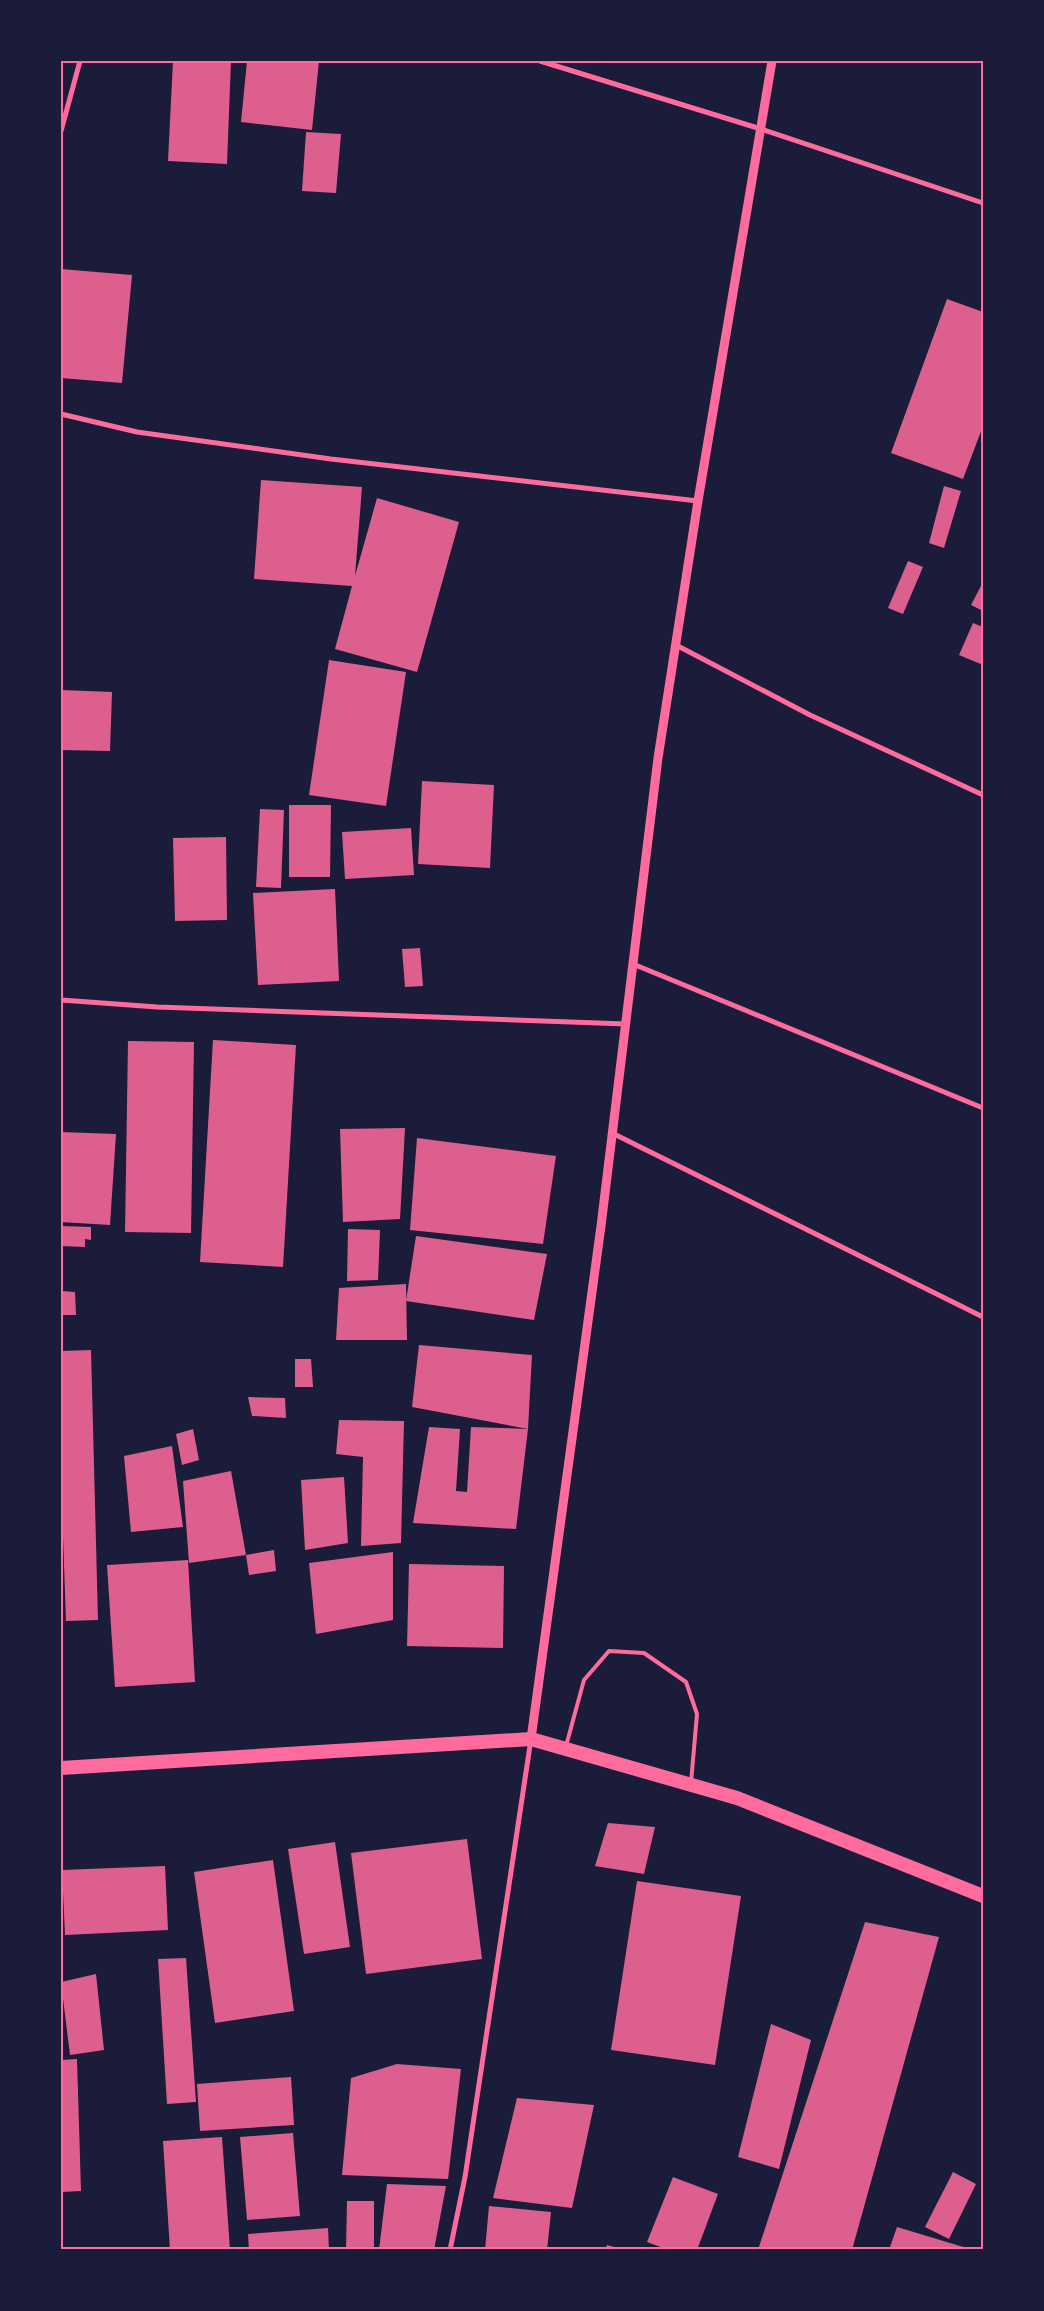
<svg xmlns="http://www.w3.org/2000/svg" width="1044" height="2311" viewBox="0 0 1044 2311" font-family="Raleway,sans-serif">
<style>
.building{fill:#dd5f8e}
.lines{fill:none;stroke-linecap:round;stroke-linejoin:round}
.service{stroke:#ff6b9d;stroke-width:4}
.minor{stroke:#ff6b9d;stroke-width:5}
.tertiary{stroke:#ff6b9d;stroke-width:9}
.trunk{stroke:#ff6b9d;stroke-width:14}
.neatline{fill:none;stroke:#ff6b9d;stroke-width:2}
</style>
<rect width="100%" height="100%" fill="#1b1b3a"/>
<g class="building">
<polygon points="173,61 231,61 227,164 168,161"/>
<polygon points="247,61 319,61 312,130 241,122"/>
<polygon points="306,132 341,134 336,193 302,191"/>
<polygon points="61,269 132,275 122,383 61,378"/>
<polygon points="947,299 983,312 983,426 963,479 891,453"/>
<polygon points="261,480 362,487 355,576 377,498 459,522 417,672 335,649 352,586 254,579"/>
<polygon points="944,486 961,491 944,548 929,543"/>
<polygon points="908,561 923,567 903,614 888,608"/>
<polygon points="983,582 983,611 971,605"/>
<polygon points="973,623 983,627 983,665 959,655"/>
<polygon points="329,660 406,672 386,806 309,795"/>
<polygon points="61,690 112,692 110,751 61,750"/>
<polygon points="422,781 494,785 490,868 418,864"/>
<polygon points="289,805 331,805 330,877 289,877"/>
<polygon points="260,809 284,810 281,888 256,887"/>
<polygon points="411,828 414,875 345,879 342,832"/>
<polygon points="226,837 227,920 175,921 173,838"/>
<polygon points="335,889 339,981 258,985 253,893"/>
<polygon points="420,948 423,986 405,987 402,949"/>
<polygon points="213,1040 296,1045 283,1267 200,1262"/>
<polygon points="128,1041 194,1042 191,1233 125,1232"/>
<polygon points="405,1128 400,1219 343,1222 340,1129"/>
<polygon points="61,1132 116,1134 110,1225 61,1222"/>
<polygon points="417,1138 556,1156 543,1244 410,1230"/>
<polygon points="61,1226 91,1227 91,1240 85,1239 85,1247 61,1246"/>
<polygon points="348,1229 380,1230 378,1280 347,1281"/>
<polygon points="416,1236 547,1254 534,1320 406,1301"/>
<polygon points="406,1284 407,1340 336,1340 339,1288"/>
<polygon points="61,1291 75,1292 76,1315 61,1315"/>
<polygon points="419,1345 532,1355 528,1429 412,1407"/>
<polygon points="91,1350 98,1620 66,1621 61,1479 61,1351"/>
<polygon points="295,1359 311,1359 313,1387 295,1387"/>
<polygon points="248,1397 285,1398 286,1418 252,1416"/>
<polygon points="339,1420 404,1421 401,1543 361,1546 363,1457 336,1454"/>
<polygon points="429,1427 460,1429 456,1491 467,1492 471,1427 528,1429 516,1529 413,1523"/>
<polygon points="193,1429 199,1460 182,1465 176,1434"/>
<polygon points="172,1446 183,1527 131,1532 124,1456"/>
<polygon points="231,1471 246,1555 274,1550 276,1571 249,1575 246,1555 189,1563 183,1481"/>
<polygon points="344,1477 348,1543 305,1550 301,1480"/>
<polygon points="393,1552 393,1620 316,1634 309,1563"/>
<polygon points="188,1560 195,1682 115,1687 107,1565"/>
<polygon points="409,1564 504,1566 503,1648 407,1646"/>
<polygon points="608,1823 655,1827 644,1874 595,1866"/>
<polygon points="467,1839 482,1959 366,1974 351,1853"/>
<polygon points="335,1842 350,1947 304,1954 288,1849"/>
<polygon points="273,1860 294,2011 215,2023 194,1872"/>
<polygon points="165,1866 168,1930 65,1935 62,1870"/>
<polygon points="637,1881 741,1896 715,2065 611,2050"/>
<polygon points="865,1922 939,1937 852,2250 758,2250"/>
<polygon points="186,1958 196,2102 167,2104 158,1959"/>
<polygon points="96,1974 104,2050 70,2055 61,1982"/>
<polygon points="771,2024 811,2040 779,2169 738,2157"/>
<polygon points="77,2059 81,2191 61,2192 61,2060"/>
<polygon points="397,2064 461,2069 448,2179 342,2175 351,2078"/>
<polygon points="291,2077 294,2125 200,2131 197,2084"/>
<polygon points="517,2098 594,2105 572,2208 493,2198"/>
<polygon points="293,2133 300,2216 247,2220 240,2137"/>
<polygon points="222,2137 230,2250 170,2250 163,2141"/>
<polygon points="953,2172 976,2184 949,2239 925,2227"/>
<polygon points="673,2177 718,2194 697,2250 669,2250 647,2242"/>
<polygon points="387,2184 446,2186 434,2250 379,2250"/>
<polygon points="347,2201 374,2201 374,2250 346,2250"/>
<polygon points="489,2206 551,2212 547,2250 485,2250"/>
<polygon points="897,2227 970,2249 970,2250 889,2250"/>
<polygon points="328,2228 329,2250 249,2250 248,2234"/>
<polygon points="607,2245 621,2249 621,2250 605,2250"/>
</g>
<g class="lines">
<polyline class="service" points="566,1746 584,1680 609,1651 644,1653 686,1682 697,1714 691,1783"/>
<g class="minor">
<polyline points="540,61 761,129 983,203"/>
<polyline points="61,131 80,61"/>
<polyline points="61,414 137,432 331,459 698,501"/>
<polyline points="676,645 810,715 983,795"/>
<polyline points="633,964 983,1108"/>
<polyline points="61,1000 157,1007 626,1024"/>
<polyline points="612,1133 983,1317"/>
<polyline points="450,2250 465,2177 531,1739"/>
</g>
<polyline class="tertiary" points="531,1739 601,1226 658,758 698,501 772,61"/>
<polyline class="trunk" points="61,1768 531,1739 737,1798 983,1896"/>
</g>
<rect width="1044" height="2311" fill="none" stroke="#1b1b3a" stroke-width="125"/>
<rect x="62" y="62" width="920" height="2186" class="neatline"/>
</svg>
